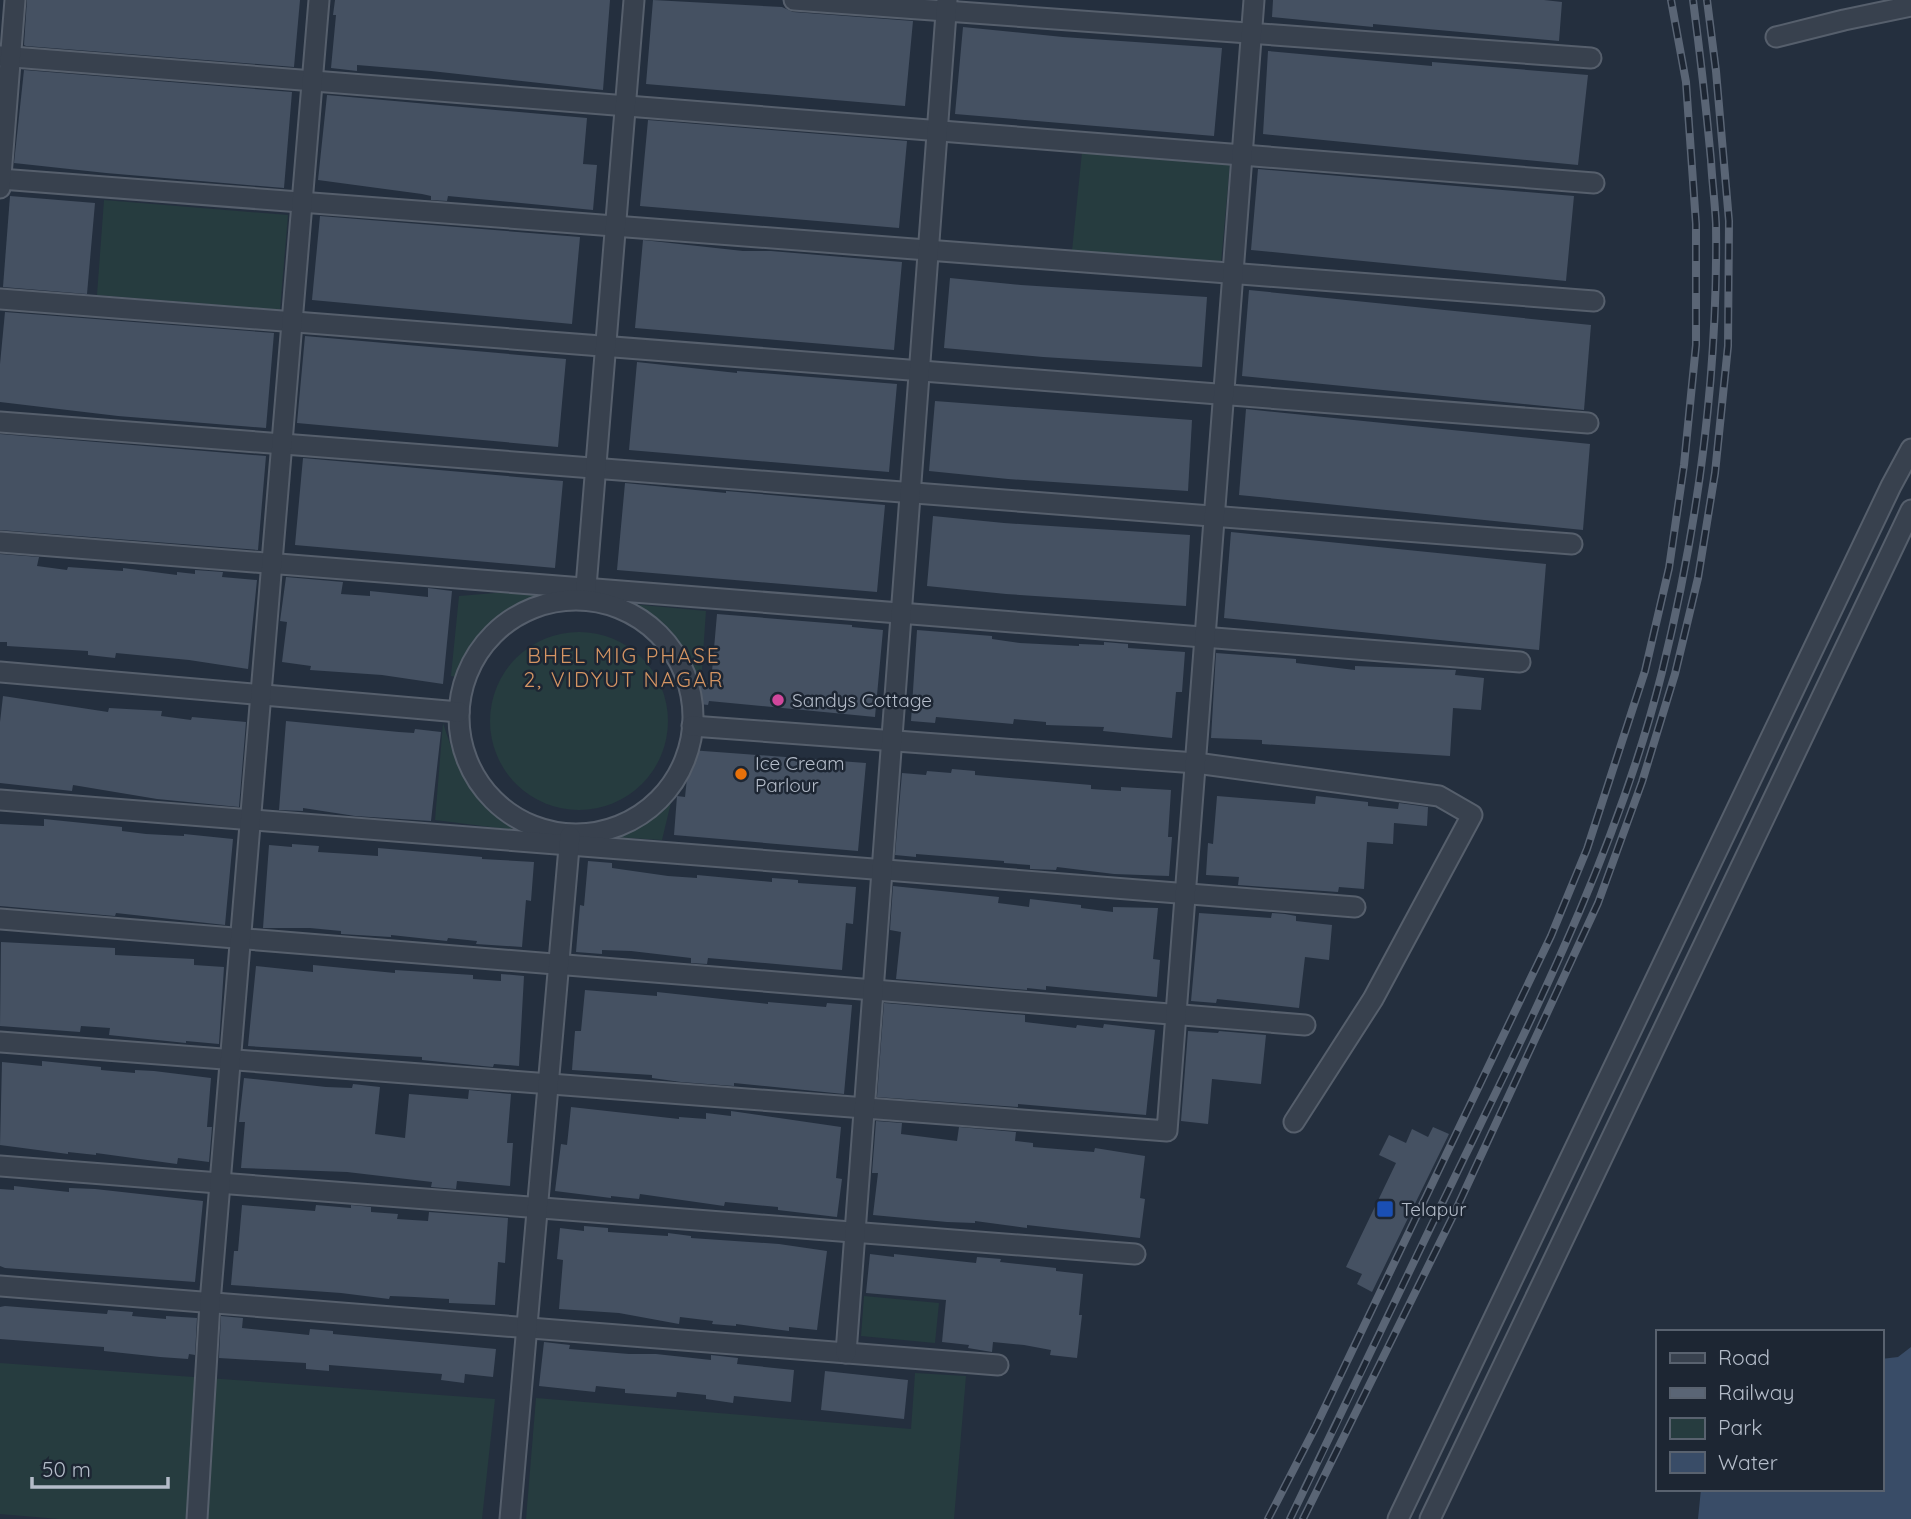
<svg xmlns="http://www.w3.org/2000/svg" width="1911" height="1519" viewBox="0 0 1911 1519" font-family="Quicksand,sans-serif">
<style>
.green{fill:#263c3f}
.water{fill:#394c67}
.building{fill:#455162}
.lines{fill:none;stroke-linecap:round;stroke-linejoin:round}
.minor-casing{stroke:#565f6c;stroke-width:23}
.minor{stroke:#38414e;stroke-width:19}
.rail-casing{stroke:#5a6575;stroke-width:8}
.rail{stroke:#1d2633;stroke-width:5;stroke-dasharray:16;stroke-linecap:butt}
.hotel-dot{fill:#d1479c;stroke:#1d2633;stroke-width:2.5}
.food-dot{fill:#e8710a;stroke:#1d2633;stroke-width:2.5}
.transit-dot{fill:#1a4fb4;stroke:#1d2633;stroke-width:2.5}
.labels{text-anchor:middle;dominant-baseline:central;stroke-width:5;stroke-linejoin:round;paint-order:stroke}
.poi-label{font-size:19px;fill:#b4bcc9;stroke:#1d2633;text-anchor:start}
.neighbourhood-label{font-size:21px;letter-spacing:2px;fill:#d59563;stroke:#1d2633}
</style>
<rect width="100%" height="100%" fill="#242f3e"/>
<g class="green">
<polygon points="1082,152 1230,164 1221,263 1072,251"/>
<polygon points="104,200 288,215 280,310 97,295"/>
<path d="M543,589L545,593L543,597C499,615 485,634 459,673L456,677L451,676L459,596Z"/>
<path d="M631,604L706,611L700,697C686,651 674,630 631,604Z"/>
<circle cx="579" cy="721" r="89"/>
<path d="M443,723C459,773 472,797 514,830L435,820Z"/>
<path d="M673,794L662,840L612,837C642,827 652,818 673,794Z"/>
<polygon points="864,1296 939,1303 935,1343 861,1336"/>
<polygon points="0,1363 495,1399 482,1519 59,1519 0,1514"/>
<polygon points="915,1373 966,1376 954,1519 526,1519 536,1398 911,1429"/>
</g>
<polygon class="water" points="1911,1347 1911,1519 1698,1519 1701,1489 1881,1489 1881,1359 1898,1357"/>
<g class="building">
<polygon points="27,0 300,0 294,67 26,46 24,45"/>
<polygon points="335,0 610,0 603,90 431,71 357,65 357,71 331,68 336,15 333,15"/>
<polygon points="653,0 782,7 793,12 913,21 905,106 646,84"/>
<polygon points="1273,0 1544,0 1562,2 1559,41 1373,24 1373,27 1272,17"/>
<polygon points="963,27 1063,37 1222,48 1214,136 955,114"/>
<polygon points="1268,51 1432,66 1432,62 1588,75 1578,165 1263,134"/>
<polygon points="24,70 292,92 284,188 106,173 14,163"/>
<polygon points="327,95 587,118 583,164 597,165 593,210 448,196 447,201 431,200 431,196 422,194 318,180"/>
<polygon points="648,120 907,141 899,228 640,206"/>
<polygon points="1258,169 1574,196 1566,281 1251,250"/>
<polygon points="10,196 95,203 87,294 3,287"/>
<polygon points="320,216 580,237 572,324 312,300"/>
<polygon points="643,240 743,251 771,251 902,262 894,350 635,328"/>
<polygon points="950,278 1021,285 1207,297 1202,367 1043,357 944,348"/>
<polygon points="1249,290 1591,325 1584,410 1242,376"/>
<polygon points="5,312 274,333 266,428 118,416 0,402 0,364"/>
<polygon points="305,336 566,359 558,447 297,423"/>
<polygon points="637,362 737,373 737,371 897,384 889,472 629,450"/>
<polygon points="935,401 1192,420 1188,491 1008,479 929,471"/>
<polygon points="1246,409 1590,444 1583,530 1239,495"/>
<polygon points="0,434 266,456 258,550 0,530"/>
<polygon points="303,458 563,481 555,568 295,545"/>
<polygon points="625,483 726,493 726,491 885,505 877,592 617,570"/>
<polygon points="933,516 1004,523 1190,535 1186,606 1006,594 927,586"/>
<polygon points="1231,532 1546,564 1539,650 1224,618"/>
<polygon points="0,554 39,557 37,566 67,570 68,567 123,571 123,568 177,575 177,572 195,574 195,570 223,572 222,577 257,580 248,669 189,660 116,653 115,658 88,655 88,651 7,646 7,642 0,642"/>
<polygon points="286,577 343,582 341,594 370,596 370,591 428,597 428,588 452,591 443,684 382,675 310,670 311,666 282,662 287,622 280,621"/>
<polygon points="717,614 852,625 852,627 883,630 875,717 709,701 708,705 692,703 694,682 711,683"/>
<polygon points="917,630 992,636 992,639 1020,643 1079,646 1079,644 1104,645 1104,642 1128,644 1128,648 1185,652 1182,692 1176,692 1172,738 1103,731 1104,727 1046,725 1046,722 1014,719 1013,724 936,717 935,723 911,721"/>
<polygon points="1216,653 1296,659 1296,663 1355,670 1355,666 1456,670 1455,675 1484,678 1481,710 1453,708 1450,756 1262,744 1262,740 1211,738"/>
<polygon points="3,696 108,712 109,708 162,711 161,716 191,720 192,717 246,722 239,807 157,799 73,785 72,791 0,783 0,722"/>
<polygon points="286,721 399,732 414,733 415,729 441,732 431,821 355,816 303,808 303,811 279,810"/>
<polygon points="690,750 866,763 858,851 674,835 677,796 685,797"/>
<polygon points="952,769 975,771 975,775 1091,785 1091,789 1121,791 1121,787 1171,790 1168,837 1172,837 1169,876 1114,874 1057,867 1056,870 1030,869 1030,865 1004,863 1004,861 916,854 916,857 895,855 902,773 926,775 927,771 951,773"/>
<polygon points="1217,796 1315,804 1316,796 1368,802 1368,806 1398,809 1399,803 1428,807 1427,826 1394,823 1393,844 1367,842 1364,889 1339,887 1338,892 1238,885 1239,877 1206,875 1208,843 1213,844"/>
<polygon points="44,819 122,827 122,831 146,834 184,836 184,834 233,839 225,925 116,913 115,916 0,906 0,824 44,826"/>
<polygon points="292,844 319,846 318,852 350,854 378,856 378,848 482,857 482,859 534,862 531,901 526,900 522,947 476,944 477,941 448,938 447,941 391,935 391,937 341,934 341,931 310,928 263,928 269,845 292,847"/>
<polygon points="588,861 612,863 612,868 668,876 697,878 697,875 772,882 772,878 798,880 798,883 856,887 853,924 846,923 842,970 708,958 707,964 691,963 691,958 631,951 602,950 602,954 576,952 580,905 584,906"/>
<polygon points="893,886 999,897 998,903 1029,907 1030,899 1081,905 1081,908 1113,912 1113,907 1158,908 1153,959 1160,960 1157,997 1046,986 1046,990 1027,988 1027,990 896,979 901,932 890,930"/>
<polygon points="1199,913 1271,918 1272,913 1285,914 1296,916 1296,921 1332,925 1329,960 1305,957 1299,1008 1217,999 1216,1003 1191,1001"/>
<polygon points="1,942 115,948 115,955 194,959 194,965 224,967 219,1044 186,1041 186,1043 109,1035 110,1028 81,1026 80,1032 0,1026"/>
<polygon points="313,965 395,973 395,970 473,975 473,979 501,981 501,974 524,976 519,1066 494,1064 493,1067 422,1060 422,1057 248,1046 256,966 313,972"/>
<polygon points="585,990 657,996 657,992 768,1004 768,1002 826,1007 827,1003 852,1005 844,1094 734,1083 734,1086 681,1082 652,1078 652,1075 572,1070 575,1031 581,1031"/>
<polygon points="884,1003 1025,1015 1025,1022 1076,1028 1077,1025 1103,1028 1104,1024 1155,1030 1146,1115 1018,1104 1018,1107 877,1097"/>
<polygon points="1188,1031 1218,1033 1219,1031 1266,1035 1261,1084 1212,1079 1208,1124 1181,1121"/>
<polygon points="42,1061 101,1067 101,1070 135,1073 135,1070 154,1071 211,1078 207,1127 212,1127 209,1162 178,1158 177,1164 96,1153 96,1155 68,1152 68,1154 0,1145 2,1062 42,1066"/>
<polygon points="244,1078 326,1087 352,1088 353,1084 380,1087 375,1134 405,1138 409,1094 468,1099 469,1090 511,1094 507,1143 513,1143 510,1186 457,1181 456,1189 431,1187 432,1182 347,1172 241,1168 245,1122 239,1122"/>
<polygon points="571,1107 679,1119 679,1117 706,1119 706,1113 731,1116 731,1111 841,1127 836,1178 842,1179 837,1217 778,1210 778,1207 725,1202 724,1206 640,1194 639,1199 611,1196 611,1198 555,1191 561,1144 567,1145"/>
<polygon points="876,1121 902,1123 901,1134 957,1141 959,1127 1016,1132 1015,1141 1033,1143 1033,1147 1094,1152 1095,1148 1145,1156 1140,1198 1145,1199 1140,1238 1027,1225 1027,1228 975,1221 975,1223 947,1222 873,1215 878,1173 872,1173"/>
<polygon points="1433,1127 1449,1134 1372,1292 1357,1284 1362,1274 1346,1267 1396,1163 1379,1155 1389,1135 1406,1143 1412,1129 1428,1137"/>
<polygon points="14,1186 69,1192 69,1188 95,1189 203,1201 195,1282 5,1268 0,1266 0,1189 14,1190"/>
<polygon points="242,1205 315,1211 316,1205 351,1208 351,1205 371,1207 371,1212 398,1214 397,1219 428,1221 429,1212 508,1218 505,1263 498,1262 495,1305 449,1303 449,1299 414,1297 390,1296 389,1299 341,1293 231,1285 234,1251 238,1251"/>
<polygon points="584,1226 608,1228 608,1232 668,1236 668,1233 691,1236 691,1238 779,1244 827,1251 817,1330 789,1327 789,1331 736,1324 736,1326 712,1324 713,1321 680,1317 679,1324 619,1313 559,1309 563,1260 557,1259 560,1228 584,1231"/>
<polygon points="870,1254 894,1257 894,1254 976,1263 977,1257 1001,1259 1000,1262 1056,1268 1056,1271 1083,1274 1079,1315 1082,1315 1077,1358 1050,1355 1051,1350 1024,1345 993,1342 992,1352 968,1348 969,1345 942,1342 946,1300 866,1293"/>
<polygon points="5,1306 107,1314 108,1310 133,1312 132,1316 166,1319 166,1316 197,1318 195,1355 189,1354 188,1359 160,1357 104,1351 104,1347 0,1339 0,1307"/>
<polygon points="221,1316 243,1318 242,1328 309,1335 310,1329 333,1331 333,1334 496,1349 493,1377 465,1374 464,1383 441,1380 442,1374 329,1365 329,1371 306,1369 306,1363 219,1358"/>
<polygon points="544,1342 570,1345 569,1349 629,1354 656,1354 711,1360 711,1355 738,1358 737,1364 794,1370 791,1402 734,1396 733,1403 706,1399 706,1395 677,1392 676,1397 625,1393 625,1389 596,1386 595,1392 539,1386"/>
<polygon points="825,1371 908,1380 904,1419 821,1410"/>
</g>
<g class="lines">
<g class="minor-casing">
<g id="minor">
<polyline points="794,0 1591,58"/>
<polyline points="1776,37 1844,20 1911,6"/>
<polyline points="0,56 1594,183"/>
<polyline points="0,179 1594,301"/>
<polyline points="0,188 15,0"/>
<polyline points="0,299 1588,423"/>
<polyline points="0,422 1572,544"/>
<polyline points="0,542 1520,662"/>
<polyline points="585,599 634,0"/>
<circle cx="576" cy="717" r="117"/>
<polyline points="0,672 459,712"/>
<polyline points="692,726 1196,763 1439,796 1472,815 1373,999 1294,1122"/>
<polyline points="0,800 1355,907"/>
<polyline points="0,919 1305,1025"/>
<polyline points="0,1042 1167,1131 1254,0"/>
<polyline points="0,1166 1135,1254"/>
<polyline points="0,1286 998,1365"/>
<polyline points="846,1353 947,0"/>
<polyline points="197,1519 210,1303 319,0"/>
<polyline points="510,1519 570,836"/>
<polyline points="1398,1519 1891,486 1911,449"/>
<polyline points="1430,1519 1911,510"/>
</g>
</g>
<use href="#minor" class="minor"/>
<g class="rail-casing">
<g id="rail">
<polyline points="1268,1519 1316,1426 1551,936 1587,849 1645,671 1669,568 1684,465 1696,345 1696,224 1686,82 1671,0"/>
<path d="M1290,1519C1349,1399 1406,1277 1465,1156C1541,1000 1620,841 1662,672C1698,526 1718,375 1716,224C1715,203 1712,181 1711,160C1706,106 1700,53 1693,0"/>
<polyline points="1303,1519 1453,1216 1598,903 1642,782 1675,674 1698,578 1715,473 1728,346 1729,221 1716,71 1707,0"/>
</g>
</g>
<use href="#rail" class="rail"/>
</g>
<circle class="hotel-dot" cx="778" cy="700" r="7"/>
<circle class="food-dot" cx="741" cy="774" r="7"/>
<rect class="transit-dot" x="1376" y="1200" width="18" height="18" rx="3.5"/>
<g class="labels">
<g class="poi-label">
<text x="792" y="700">Sandys Cottage</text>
<text x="755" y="763">Ice Cream<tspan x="755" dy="22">Parlour</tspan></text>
<text x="1401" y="1209">Telapur</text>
</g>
<g class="neighbourhood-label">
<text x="624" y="655">BHEL MIG PHASE<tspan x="624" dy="24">2, VIDYUT NAGAR</tspan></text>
</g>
</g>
<rect x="1656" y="1330" width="228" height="161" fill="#1d2633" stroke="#59626f" stroke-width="2"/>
<rect x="1670" y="1353" width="35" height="10" fill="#38414e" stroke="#59626f" stroke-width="2"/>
<text x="1718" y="1365" font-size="21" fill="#b4bcc9">Road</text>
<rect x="1670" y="1388" width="35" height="10" fill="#5a6575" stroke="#59626f" stroke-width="2"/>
<text x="1718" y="1400" font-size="21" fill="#b4bcc9">Railway</text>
<rect x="1670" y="1418" width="35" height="21" fill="#263c3f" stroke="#59626f" stroke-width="2"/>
<text x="1718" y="1435" font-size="21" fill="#b4bcc9">Park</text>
<rect x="1670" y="1452" width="35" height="21" fill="#394c67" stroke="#59626f" stroke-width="2"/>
<text x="1718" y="1470" font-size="21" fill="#b4bcc9">Water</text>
<path d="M32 1477v10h136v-10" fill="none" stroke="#b4bcc9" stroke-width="3.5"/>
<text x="42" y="1477" font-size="21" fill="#b4bcc9" stroke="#1d2633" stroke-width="5" paint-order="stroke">50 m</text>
</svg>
